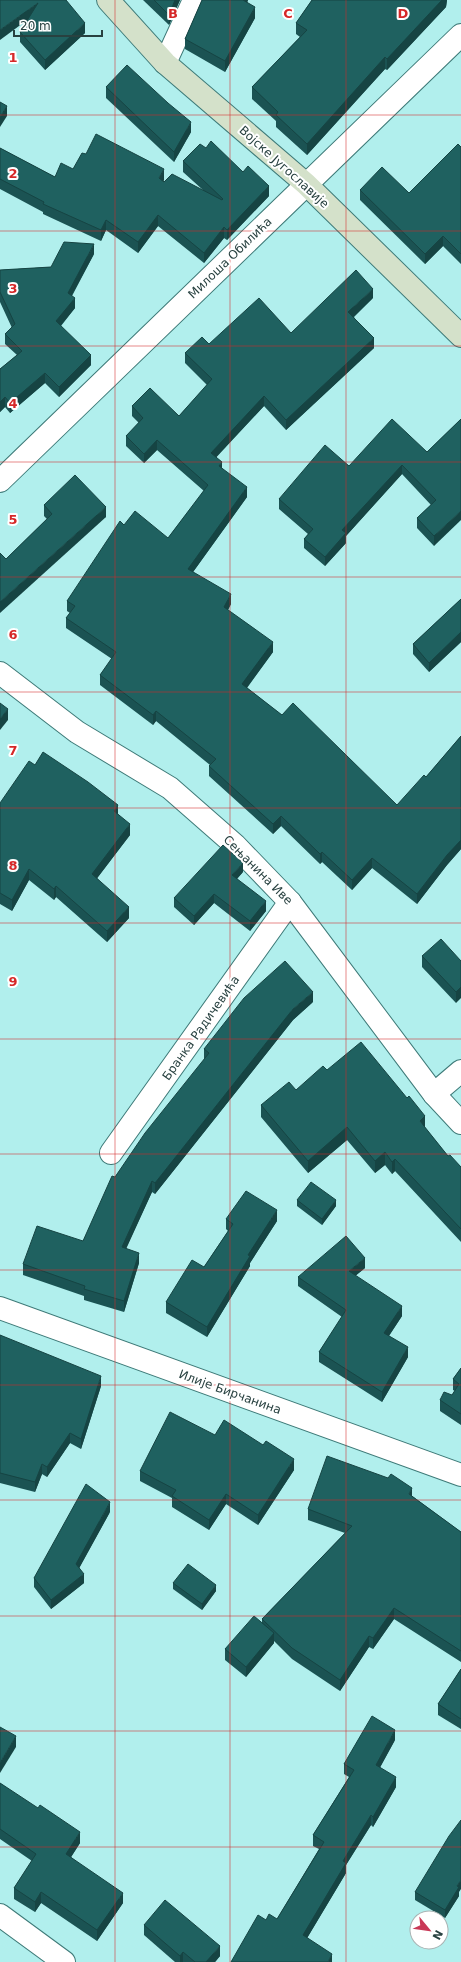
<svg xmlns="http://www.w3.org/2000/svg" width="461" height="1962" viewBox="0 0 461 1962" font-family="'DejaVu Sans',sans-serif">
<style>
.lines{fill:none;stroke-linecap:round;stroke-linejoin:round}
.minor-casing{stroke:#3e7a78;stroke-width:24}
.secondary-casing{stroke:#3e7a78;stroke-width:24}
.minor{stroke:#fff;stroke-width:22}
.secondary{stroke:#d4e1ca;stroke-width:22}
.wall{fill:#1b5353}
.shaded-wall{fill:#164443}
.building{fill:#1f6160;stroke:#164443}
.grid{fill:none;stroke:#d62828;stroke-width:1;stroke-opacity:0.55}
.labels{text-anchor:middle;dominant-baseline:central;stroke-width:4;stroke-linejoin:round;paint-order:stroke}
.street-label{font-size:12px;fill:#284140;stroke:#fff}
.grid-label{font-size:13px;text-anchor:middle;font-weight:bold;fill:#d62828;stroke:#fff;stroke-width:4;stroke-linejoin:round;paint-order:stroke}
</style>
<rect width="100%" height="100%" fill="#b1efed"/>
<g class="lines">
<g class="minor-casing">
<g id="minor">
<polyline points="165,63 194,0"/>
<polyline points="0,481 461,35"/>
<polyline points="0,673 77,732 170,788 235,845 290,902 434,1094 461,1123"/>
<polyline points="434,1094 461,1071"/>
<polyline points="111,1153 290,902"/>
<polyline points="0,1308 461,1475"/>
<polyline points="0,1915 64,1962"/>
</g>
</g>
<g class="secondary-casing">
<polyline id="secondary" points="108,0 165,63 306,184 461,336"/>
</g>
<use href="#minor" class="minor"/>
<use href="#secondary" class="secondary"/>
</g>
<g class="wall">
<polygon points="0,0 85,33 45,70 20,42 20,32 26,21"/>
<polygon points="143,0 180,0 169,25"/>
<polygon points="202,0 248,0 247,3 255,18 225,72 185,49 185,39"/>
<polygon points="312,0 447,0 446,7 387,70 385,69 307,155 276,127 276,121 252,99 252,87 300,37 296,34 296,23"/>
<polygon points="106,87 191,132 174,162 106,98"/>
<polygon points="461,147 461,264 443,246 425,264 360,200 360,190 409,193"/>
<polygon points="0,148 55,177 73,169 86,154 164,180 163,181 164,182 203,190 183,172 183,161 243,172 269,196 227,240 224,238 204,263 158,226 138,253 106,230 101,241 43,214 43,212 0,189"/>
<polygon points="94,254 72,296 75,308 61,326 91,365 59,397 45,383 10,413 5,407 0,412 0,369 17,355 5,344 5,334 12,328 0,302 0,270 51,267"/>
<polygon points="373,298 354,317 374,348 286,430 264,406 216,457 222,468 247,497 193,572 231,604 228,610 273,652 247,688 397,805 426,777 461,736 461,849 447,865 417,904 372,868 352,890 322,862 320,864 281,826 273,834 209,776 209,766 210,765 156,721 153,725 100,685 100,675 112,659 66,628 66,618 70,613 67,611 67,601 124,525 168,538 204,491 157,450 144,463 126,446 126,436 139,423 132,416 132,406 179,416 207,385 185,363 185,353 209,344 291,333"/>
<polygon points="461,419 434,546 417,528 417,518 431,505 402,474 346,536 346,543 325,566 304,548 304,539 308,534 279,509 279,499 349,466 427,452"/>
<polygon points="44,505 106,517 6,559 47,519 44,516"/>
<polygon points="461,599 461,642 429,672 413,654 413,644"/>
<polygon points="0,803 118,814 130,835 97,878 129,918 107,942 56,897 54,900 29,880 12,911 0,904"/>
<polygon points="243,872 237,879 266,911 250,931 214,903 194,925 174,907 174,898"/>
<polygon points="422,956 461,961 456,1003 422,967"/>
<polygon points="313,1002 293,1020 155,1194 152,1192 126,1248 139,1263 124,1312 84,1300 84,1296 23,1275 23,1264 83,1241 115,1177 204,1060 204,1049"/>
<polygon points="327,1070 425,1128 448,1156 461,1167 461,1242 395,1171 392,1174 385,1165 375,1173 347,1140 308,1173 261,1117 261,1105 296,1090"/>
<polygon points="297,1200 336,1206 322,1225 297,1206"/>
<polygon points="226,1219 277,1221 250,1263 250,1266 207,1337 166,1313 166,1302 204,1267 228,1231 226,1229"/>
<polygon points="365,1268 355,1276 402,1316 389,1336 408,1357 382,1402 319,1362 319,1352 342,1317 298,1286 298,1277"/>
<polygon points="0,1335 101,1386 81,1449 70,1443 47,1477 42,1474 35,1492 0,1483"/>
<polygon points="461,1368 461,1425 440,1411 440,1400 452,1395 455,1391 453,1390 453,1379"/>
<polygon points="215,1435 294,1470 258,1525 226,1504 209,1530 172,1507 172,1498 140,1481 140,1471"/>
<polygon points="412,1496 461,1532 461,1662 394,1619 373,1649 369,1647 340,1691 292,1659 274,1641 274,1643 246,1677 225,1660 225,1649 262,1623 262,1619 345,1533 308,1520 308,1509"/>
<polygon points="110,1512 79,1568 84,1583 51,1609 34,1587 34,1578"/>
<polygon points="173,1583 216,1591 202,1610 173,1589"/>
<polygon points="461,1669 461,1729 438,1715 438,1704"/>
<polygon points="395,1740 380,1767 396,1787 373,1827 371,1825 346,1865 346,1873 307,1938 332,1962 266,1920 277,1919 319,1849 313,1846 313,1835 349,1777 344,1774 344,1764"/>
<polygon points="0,1783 80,1843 71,1857 123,1903 97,1941 41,1903 35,1912 14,1899 14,1888 32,1861 0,1839"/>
<polygon points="415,1892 459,1892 459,1896 445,1918 415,1900"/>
<polygon points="144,1925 220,1956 215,1962 175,1962 144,1935"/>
</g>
<g class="shaded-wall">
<polygon points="175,0 180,0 169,25 169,15"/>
<polygon points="243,0 248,0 243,11"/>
<polygon points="442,0 447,0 446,7 387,70 387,59"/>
<polygon points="38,3 38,12 0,40 0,30"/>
<polygon points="255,7 255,18 225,72 225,61"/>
<polygon points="85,23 85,33 45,70 45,60"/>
<polygon points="385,57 385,69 307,155 307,144"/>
<polygon points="7,106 7,116 0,127 0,117"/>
<polygon points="191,122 191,132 174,162 174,152"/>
<polygon points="164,169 164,180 159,188 159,178"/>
<polygon points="269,186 269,196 227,240 227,230"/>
<polygon points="158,215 158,226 138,253 138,242"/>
<polygon points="106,220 106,230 101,241 101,230"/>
<polygon points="224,227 224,238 204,263 204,253"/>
<polygon points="443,236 443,246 425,264 425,254"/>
<polygon points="94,244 94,254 68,302 68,293"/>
<polygon points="373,289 373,298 348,322 348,312"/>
<polygon points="75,298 75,308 56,331 56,321"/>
<polygon points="374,338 374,348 286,430 286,420"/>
<polygon points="91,355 91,365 59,397 59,387"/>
<polygon points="45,373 45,383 10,413 10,403"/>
<polygon points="264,396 264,406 211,463 211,453"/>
<polygon points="5,397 5,407 0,412 0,402"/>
<polygon points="157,440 157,450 144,463 144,454"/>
<polygon points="222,462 222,472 219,466"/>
<polygon points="402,465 402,474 346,536 346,543 325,566 325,557 342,530"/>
<polygon points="247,487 247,497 188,579 188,569"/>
<polygon points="106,507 106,517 0,613 0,602"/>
<polygon points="461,511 461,520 434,546 434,536"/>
<polygon points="231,594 231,604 224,617 224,607"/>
<polygon points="461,632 461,642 429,672 429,663"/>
<polygon points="273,642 273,652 242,694 242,684"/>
<polygon points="8,709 8,720 0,730 0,719"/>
<polygon points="156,711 156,721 153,725 153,715"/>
<polygon points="118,805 118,816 114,811"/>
<polygon points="281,816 281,826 273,834 273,824"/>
<polygon points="130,824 130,835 92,885 92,874"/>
<polygon points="461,840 461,849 447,865 417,904 417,894 447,855"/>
<polygon points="322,852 322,862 320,864 320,854"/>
<polygon points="372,858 372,868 352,890 352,880"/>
<polygon points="243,863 243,872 232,884 232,875"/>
<polygon points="29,869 29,880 12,911 12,900"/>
<polygon points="56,886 56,897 54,900 54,889"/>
<polygon points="214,894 214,903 194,925 194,916"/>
<polygon points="266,901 266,911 250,931 250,921"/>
<polygon points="129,907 129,918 107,942 107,931"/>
<polygon points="461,987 461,998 456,1003 456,992"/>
<polygon points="313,992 313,1002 293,1020 155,1194 155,1183 293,1009"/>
<polygon points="425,1116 425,1129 420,1121"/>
<polygon points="347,1127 347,1140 308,1173 308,1161"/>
<polygon points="385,1152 385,1165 375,1173 375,1161"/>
<polygon points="395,1159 395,1171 392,1174 392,1162"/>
<polygon points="152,1181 152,1192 122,1258 122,1247"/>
<polygon points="336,1200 336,1206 322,1225 322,1219"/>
<polygon points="277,1210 277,1221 250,1263 250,1266 207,1337 207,1327 248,1255"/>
<polygon points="139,1253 139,1263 124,1312 124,1301"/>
<polygon points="365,1258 365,1268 349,1281 349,1271"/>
<polygon points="402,1306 402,1316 384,1343 384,1333"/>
<polygon points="408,1347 408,1357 382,1402 382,1392"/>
<polygon points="101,1376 101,1386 81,1449 81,1439"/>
<polygon points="70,1433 70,1443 47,1477 47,1467"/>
<polygon points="294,1459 294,1470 258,1525 258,1515"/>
<polygon points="42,1464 42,1474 35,1492 35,1482"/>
<polygon points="412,1488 412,1499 409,1494"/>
<polygon points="226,1494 226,1504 209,1530 209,1520"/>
<polygon points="110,1502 110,1512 76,1574 76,1564"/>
<polygon points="84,1574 84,1583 51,1609 51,1600"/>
<polygon points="216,1585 216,1591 202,1610 202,1604"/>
<polygon points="394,1608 394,1619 373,1649 373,1638"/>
<polygon points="274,1633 274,1643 246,1677 246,1667"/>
<polygon points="369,1636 369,1647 340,1691 340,1680"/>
<polygon points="395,1730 395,1740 376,1775 376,1765"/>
<polygon points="16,1736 16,1747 0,1773 0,1763"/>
<polygon points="396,1777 396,1787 373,1827 373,1817"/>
<polygon points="371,1815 371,1825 346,1865 346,1873 303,1945 303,1935 343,1861"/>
<polygon points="80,1832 80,1843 66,1865 66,1854"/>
<polygon points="461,1880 461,1889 459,1892 459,1896 445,1918 445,1910 457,1886"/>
<polygon points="41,1892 41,1903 35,1912 35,1902"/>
<polygon points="123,1893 123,1903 97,1941 97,1930"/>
<polygon points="220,1946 220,1956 215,1962 206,1962"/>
<polygon points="183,1952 183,1962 180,1962 180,1956"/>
<polygon points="332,1954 332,1962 328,1962"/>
</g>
<g class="building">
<polygon points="0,0 66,0 85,23 45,60 20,32 38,3 0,30"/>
<polygon points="154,0 175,0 169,15"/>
<polygon points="202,0 243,0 255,7 225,61 185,39"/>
<polygon points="312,0 442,0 387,59 385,57 307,144 276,115 278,112 252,87 307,30 296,23"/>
<polygon points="127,65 168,103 191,122 174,152 106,87"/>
<polygon points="0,102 7,106 0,117"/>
<polygon points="96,134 164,169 159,178 164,182 172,174 222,200 223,199 183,161 200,144 206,148 211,141 243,172 248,166 269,186 227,230 224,227 204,253 158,215 138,242 106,220 101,230 43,204 44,202 0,179 0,148 55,177 61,163 73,169 82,153 86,154"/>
<polygon points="458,144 461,147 461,254 443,236 425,254 360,190 382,167 409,193"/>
<polygon points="64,242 94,244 68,293 75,298 56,321 91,355 59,387 45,373 10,403 5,397 0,402 0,369 22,351 5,334 15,324 0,292 0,270 51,267"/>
<polygon points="356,270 373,289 348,312 374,338 286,420 264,396 211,453 222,462 219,466 247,487 188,569 231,594 224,607 273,642 242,684 282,715 293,703 397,805 424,775 426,777 461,736 461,840 447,855 417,894 372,858 352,880 322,852 320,854 281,816 273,824 209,766 216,759 156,711 153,715 100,675 116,652 66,618 75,606 67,601 120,521 124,525 135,511 168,538 208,485 157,440 144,454 126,436 143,418 132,406 150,388 179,416 212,379 185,353 202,337 209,344 259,298 291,333"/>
<polygon points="392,419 427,452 461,419 461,511 434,536 417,518 436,500 402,465 342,530 346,533 325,557 304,539 313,529 279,499 325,445 349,466"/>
<polygon points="75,475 106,507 0,602 0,553 6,559 52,514 44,505"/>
<polygon points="461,599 461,632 429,663 413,644"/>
<polygon points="0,703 8,709 0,719"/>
<polygon points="43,752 88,782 118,805 114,811 130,824 92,874 129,907 107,931 56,886 54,889 29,869 12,900 0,893 0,803 29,761 35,765"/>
<polygon points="223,845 243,863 232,875 266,901 250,921 214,894 194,916 174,898"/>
<polygon points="441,939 461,961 461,987 456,992 422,956"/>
<polygon points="285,961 313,992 293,1009 155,1183 152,1181 122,1247 139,1253 124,1301 84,1289 85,1286 23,1264 37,1226 83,1241 112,1176 115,1177 145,1133 209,1053 204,1049 244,998"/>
<polygon points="361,1042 407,1098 409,1096 425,1116 420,1121 448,1156 450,1155 461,1167 461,1229 395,1159 392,1162 385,1152 375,1161 347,1127 308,1161 261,1105 289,1082 296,1090 323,1066 327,1070"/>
<polygon points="311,1182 336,1200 322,1219 297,1200"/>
<polygon points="246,1191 277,1210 248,1255 250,1256 207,1327 166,1302 192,1260 204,1267 233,1224 226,1219"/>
<polygon points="346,1236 365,1258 349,1271 402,1306 384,1333 408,1347 382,1392 319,1352 346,1310 298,1277"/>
<polygon points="0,1335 101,1376 81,1439 70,1433 47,1467 42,1464 35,1482 0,1473"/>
<polygon points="461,1368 461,1414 440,1400 444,1392 452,1395 459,1384 453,1379"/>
<polygon points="170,1412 215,1435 224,1420 263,1445 266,1441 294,1459 258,1515 226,1494 209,1520 172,1496 176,1490 140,1471"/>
<polygon points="327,1456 388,1478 391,1474 412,1488 409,1494 461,1532 461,1651 394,1608 373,1638 369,1636 340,1680 292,1648 262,1619 352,1526 308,1509"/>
<polygon points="86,1484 110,1502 76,1564 84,1574 51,1600 34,1578"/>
<polygon points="188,1564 216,1585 202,1604 173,1583"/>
<polygon points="254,1616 274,1633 246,1667 225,1649"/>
<polygon points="461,1669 461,1719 438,1704"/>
<polygon points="372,1716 395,1730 376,1765 396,1777 373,1817 371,1815 343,1861 346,1863 303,1935 332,1954 328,1962 231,1962 258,1915 266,1920 269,1914 277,1919 324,1842 313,1835 354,1770 344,1764"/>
<polygon points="0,1727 16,1736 0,1763"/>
<polygon points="0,1783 38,1808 40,1805 80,1832 66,1854 123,1893 97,1930 41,1892 35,1902 14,1888 36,1854 0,1829"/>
<polygon points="461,1820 461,1880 457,1886 459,1887 445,1910 415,1892 449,1836"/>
<polygon points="165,1900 220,1946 206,1962 195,1962 183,1952 180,1956 144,1925"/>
</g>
<path class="grid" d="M115,0V1962M230,0V1962M346,0V1962M0,115H461M0,231H461M0,346H461M0,462H461M0,577H461M0,692H461M0,808H461M0,923H461M0,1039H461M0,1154H461M0,1270H461M0,1385H461M0,1500H461M0,1616H461M0,1731H461M0,1847H461"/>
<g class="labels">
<g class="street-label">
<text transform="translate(284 167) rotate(42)">Војске Југославије</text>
<text transform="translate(230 258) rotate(-44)">Милоша Обилића</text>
<text transform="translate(258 870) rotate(45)">Сењанина Иве</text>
<text transform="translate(201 1028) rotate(-55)">Бранка Радичевића</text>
<text transform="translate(230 1392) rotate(20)">Илије Бирчанина</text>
</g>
</g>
<g class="grid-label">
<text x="173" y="18">B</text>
<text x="288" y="18">C</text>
<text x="403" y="18">D</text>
<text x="13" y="62">1</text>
<text x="13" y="178">2</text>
<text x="13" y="293">3</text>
<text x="13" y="408">4</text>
<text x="13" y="524">5</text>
<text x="13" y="639">6</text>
<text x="13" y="755">7</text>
<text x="13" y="870">8</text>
<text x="13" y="986">9</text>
</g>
<g transform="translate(429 1930) rotate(119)"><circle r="19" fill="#ffffff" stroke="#a9b3b3"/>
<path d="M0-3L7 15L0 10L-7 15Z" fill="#c93957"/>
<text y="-6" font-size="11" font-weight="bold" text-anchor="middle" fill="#284140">N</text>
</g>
<path d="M14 30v6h88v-6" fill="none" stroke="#284140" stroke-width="2"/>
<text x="20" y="30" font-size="12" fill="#284140" stroke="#ffffff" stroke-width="3" paint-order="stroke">20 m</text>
</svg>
